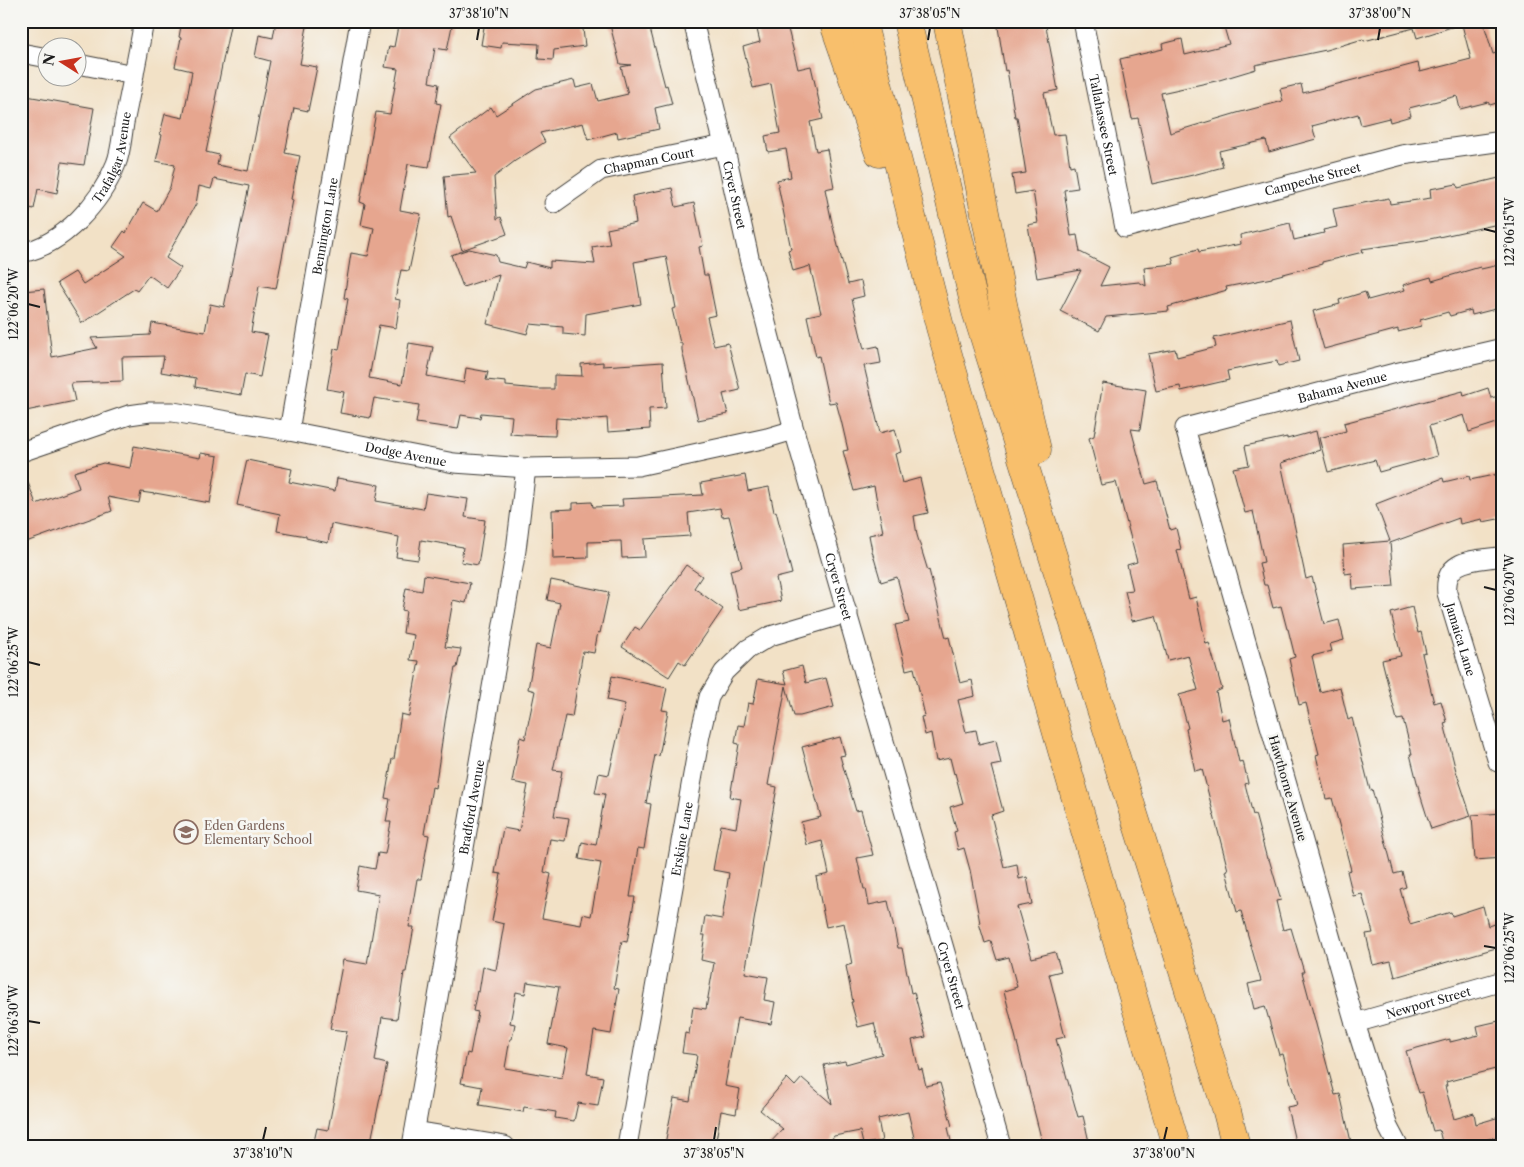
<svg xmlns="http://www.w3.org/2000/svg" width="1524" height="1167" viewBox="0 0 1524 1167" font-family="'Libre Caslon Text',serif">
<style>
.building{fill:#e6a68f;fill-rule:evenodd}
.lines{fill:none;stroke-linecap:round;stroke-linejoin:round}
.minor-casing{stroke:#3c3a36;stroke-width:21}
.highway-casing{stroke:#3c3a36;stroke-width:29}
.minor{stroke:#fff;stroke-width:19}
.highway{stroke:#f8bf6c;stroke-width:28}
.ticks{fill:none;stroke:#1c1c1c;stroke-width:2}
.labels{text-anchor:middle;dominant-baseline:central;stroke-width:5;stroke-linejoin:round;paint-order:stroke}
.street-label{font-size:12px;fill:#1c1c1c;stroke:#f6f6f2}
.education-label{font-size:12px;fill:#785e54;stroke:#f6f6f2;text-anchor:start}
.neatline{fill:none;stroke:#1c1c1c;stroke-width:2}
.ticks-label{font-size:12px;text-anchor:middle;fill:#1c1c1c}
</style>
<rect width="100%" height="100%" fill="#f6f6f2"/>
<filter id="ink" filterUnits="userSpaceOnUse"><feTurbulence type="fractalNoise" baseFrequency=".02" numOctaves="2"/><feDisplacementMap in="SourceGraphic" scale="10" xChannelSelector="R" yChannelSelector="G"/><feConvolveMatrix kernelMatrix="1 2 1 2 8 2 1 2 1" color-interpolation-filters="sRGB"/></filter>
<filter id="wash" filterUnits="userSpaceOnUse"><feTurbulence type="fractalNoise" baseFrequency=".0096" numOctaves="4" result="noise"/><feDisplacementMap in="SourceGraphic" scale="20" xChannelSelector="R" yChannelSelector="G"/><feGaussianBlur stdDeviation="1.12" result="paint"/><feColorMatrix in="noise" values="0 0 0 0 0 0 0 0 0 0 0 0 0 0 0 0 0 1.4 0 .05"/><feComposite in="paint" operator="in"/></filter>
<g filter="url(#wash)">
<rect width="100%" height="100%" fill="#f2e1c6"/>
<g id="blocks">
<g class="building">
<polygon points="182,21 231,21 215,100 217,101 206,152 219,155 217,165 248,171 270,61 255,57 259,35 273,38 276,21 308,21 300,64 317,67 308,111 294,108 285,153 300,156 291,199 293,200 276,289 259,286 251,332 268,335 260,377 245,374 241,395 195,387 196,378 161,372 164,356 122,357 123,381 71,383 75,401 21,412 21,312 25,312 23,291 44,289 52,357 97,348 91,338 150,335 152,323 205,332 210,304 224,307 249,186 214,179 211,189 199,186 196,204 166,258 181,268 167,288 149,275 137,291 134,289 82,323 57,283 75,272 83,284 126,256 113,247 124,231 126,233 143,203 157,211 170,187 175,165 156,161 162,135 160,134 165,114 183,118 189,88 192,71 175,67 181,38 179,37"/>
<polygon points="399,21 453,21 447,50 435,48 429,82 439,84 436,103 441,104 429,167 408,164 400,210 421,214 409,271 401,270 395,299 400,300 396,328 379,325 369,378 402,384 409,343 433,347 427,376 464,383 466,368 488,372 486,380 506,382 506,386 537,389 554,389 554,375 582,376 581,364 603,362 603,366 663,362 666,408 649,409 650,429 608,432 607,418 586,420 556,418 555,436 524,435 510,434 512,416 481,413 480,418 461,415 458,429 416,423 419,405 374,398 370,418 340,413 344,392 327,389 334,349 339,350 348,299 344,298 351,253 368,256 374,228 361,225 365,204 360,202 376,112 390,114 398,69 385,67 389,46 394,47"/>
<polygon points="485,21 582,21 585,46 554,50 553,60 538,59 539,44 502,42 501,48 481,45"/>
<polygon points="609,21 648,21 665,86 667,85 672,104 655,108 659,129 618,138 617,132 588,140 583,123 540,133 545,142 515,161 494,177 497,219 501,217 507,234 462,250 451,216 448,217 444,176 476,173 450,138 491,107 496,115 536,89 574,80 576,88 593,84 598,101 628,94 621,67 631,65 620,64"/>
<polygon points="755,21 786,21 798,69 811,66 823,119 810,122 816,151 827,149 834,187 825,189 832,223 848,284 861,281 864,296 852,299 864,349 878,346 881,363 864,366 880,433 895,429 901,452 895,454 902,483 920,478 928,513 914,516 917,535 928,571 929,570 946,638 949,637 960,683 972,680 975,696 958,700 966,732 976,730 979,744 996,740 1001,764 991,766 1003,811 991,815 1004,867 1017,864 1019,879 1027,877 1032,904 1017,907 1032,958 1055,952 1061,971 1049,974 1065,1037 1056,1039 1078,1117 1083,1116 1090,1146 1043,1146 1004,991 1017,987 1009,957 997,960 991,941 985,943 979,923 980,923 970,870 964,848 958,850 954,832 957,831 950,807 963,803 955,773 954,774 950,758 936,761 931,733 925,735 921,717 925,716 914,668 906,670 895,625 909,622 897,577 881,582 872,551 869,535 883,532 874,486 854,491 843,451 848,450 841,420 836,402 829,403 819,356 816,357 807,316 821,313 810,266 793,271 788,250 791,249 777,180 791,177 786,149 768,152 765,136 780,133 771,84 753,88 743,47 760,42"/>
<polygon points="997,21 1045,21 1058,90 1044,93 1053,135 1065,134 1070,166 1074,165 1078,188 1064,190 1071,236 1077,235 1080,252 1109,267 1100,286 1139,282 1146,286 1144,267 1174,264 1172,257 1198,249 1199,252 1241,244 1240,235 1290,223 1294,240 1324,233 1323,230 1337,227 1333,209 1389,198 1390,204 1431,198 1430,189 1457,184 1458,188 1503,177 1503,223 1425,240 1362,249 1363,252 1322,262 1322,264 1272,277 1272,278 1226,287 1227,290 1168,307 1169,311 1106,317 1099,331 1060,311 1081,270 1037,278 1028,225 1038,223 1033,191 1015,194 1012,175 1026,173 1017,117 1015,117 1007,70 1005,71"/>
<polygon points="1246,21 1278,21 1279,27 1301,22 1301,26 1315,21 1458,21 1458,25 1417,38 1414,28 1364,41 1363,39 1326,50 1255,65 1256,69 1216,81 1161,93 1170,133 1237,113 1283,101 1280,89 1301,84 1303,93 1418,63 1420,72 1471,59 1461,21 1483,21 1493,54 1503,51 1503,101 1490,105 1488,102 1460,109 1457,96 1409,108 1411,116 1390,122 1389,118 1361,125 1358,114 1312,126 1316,139 1287,147 1269,152 1266,140 1219,151 1223,167 1193,175 1152,184 1138,118 1132,119 1120,59 1163,49 1162,44 1182,39 1185,55 1229,44 1224,27"/>
<polygon points="21,95 94,108 84,165 62,162 57,193 38,189 34,209 21,206"/>
<polygon points="672,188 676,207 694,203 703,246 699,247 704,275 708,275 716,315 707,317 714,346 728,343 740,390 723,394 728,414 698,420 682,350 682,343 680,343 672,309 676,308 666,256 634,262 641,304 586,314 585,336 563,334 563,327 530,324 527,334 487,324 499,275 463,287 451,255 469,249 496,255 498,262 524,268 526,262 550,268 550,261 595,264 592,247 610,244 607,229 636,223 632,196"/>
<polygon points="1503,264 1503,307 1472,315 1471,310 1450,316 1448,312 1420,320 1421,326 1398,332 1398,329 1324,349 1313,311 1340,304 1339,300 1365,292 1368,300 1405,290 1403,285 1431,277 1432,281 1480,267 1481,269"/>
<polygon points="1290,320 1299,361 1278,366 1277,361 1227,371 1229,380 1181,391 1180,386 1156,391 1148,354 1175,349 1177,357 1216,347 1214,338"/>
<polygon points="1103,383 1146,390 1140,430 1131,429 1146,484 1157,481 1170,530 1176,528 1181,549 1177,550 1189,599 1196,597 1206,644 1209,643 1222,689 1216,692 1222,720 1229,718 1239,762 1243,761 1248,783 1245,784 1253,815 1255,814 1267,859 1269,859 1281,900 1276,901 1283,930 1291,928 1304,972 1302,972 1335,1095 1340,1094 1352,1146 1332,1146 1331,1142 1317,1146 1296,1146 1287,1107 1297,1105 1283,1054 1279,1055 1265,1006 1254,1009 1248,984 1261,981 1241,911 1237,912 1226,871 1228,870 1202,769 1195,771 1186,729 1188,728 1179,695 1198,690 1188,655 1168,660 1156,616 1132,621 1125,591 1133,590 1127,565 1137,562 1116,482 1101,485 1089,438 1094,436"/>
<polygon points="1488,388 1491,398 1503,395 1503,421 1469,432 1464,415 1429,426 1437,456 1379,472 1375,460 1328,472 1319,438 1346,431 1344,423 1463,391 1464,396"/>
<polygon points="1316,431 1320,450 1281,463 1306,579 1312,577 1324,624 1339,620 1344,640 1330,644 1332,651 1312,656 1320,692 1340,687 1348,720 1352,718 1370,790 1372,789 1394,874 1402,872 1406,887 1400,889 1410,924 1451,912 1452,916 1483,906 1488,926 1503,921 1503,946 1395,977 1391,961 1373,965 1366,934 1373,933 1362,894 1353,896 1347,871 1351,870 1332,798 1326,799 1316,755 1319,754 1306,703 1299,705 1289,659 1295,657 1288,629 1287,629 1281,606 1273,608 1267,585 1264,585 1259,563 1264,562 1253,511 1245,513 1233,468 1249,465 1245,446 1287,437 1287,439"/>
<polygon points="134,446 200,458 201,453 218,456 210,503 155,493 155,494 141,492 139,503 108,497 112,511 26,542 21,529 21,470 23,469 36,504 79,488 74,472 103,463 130,468"/>
<polygon points="247,460 292,469 289,482 335,491 337,478 379,485 376,501 423,509 426,493 468,499 465,517 485,520 478,565 461,562 463,547 421,540 418,560 396,557 399,537 331,524 328,543 306,538 306,536 277,531 280,514 237,505"/>
<polygon points="1503,473 1503,518 1483,522 1482,519 1460,524 1459,518 1390,543 1394,586 1353,589 1352,573 1345,574 1343,545 1390,541 1376,504 1443,478 1444,482 1469,476 1470,480"/>
<polygon points="745,475 748,491 769,487 774,512 776,511 792,574 776,578 781,601 739,610 730,570 742,567 729,516 722,517 720,508 688,513 690,536 644,539 645,557 622,558 621,541 588,542 588,558 553,559 552,510 573,509 573,503 592,502 593,507 623,506 622,499 703,495 701,483"/>
<polygon points="686,565 702,576 694,588 723,609 685,665 679,661 669,677 622,647 635,627 640,630"/>
<polygon points="424,575 470,583 466,603 453,600 445,647 461,649 457,668 455,668 446,715 435,788 432,787 424,834 429,835 421,879 417,879 409,927 414,927 406,972 404,972 397,1019 382,1017 375,1061 387,1064 370,1146 313,1146 317,1128 328,1130 347,1031 330,1029 343,960 367,964 370,947 379,894 356,890 360,866 375,869 378,853 385,854 391,822 386,822 390,799 385,798 392,759 394,759 401,714 409,716 419,661 410,660 414,635 403,633 406,611 402,610 406,588 422,591"/>
<path d="M551,580L609,592L600,633L598,632L594,653L583,651L572,717L565,716L553,770L562,771L554,816L569,818L565,841L550,839L544,872L551,874L542,918L581,925L583,914L591,916L601,863L579,859L582,842L596,845L605,794L595,793L599,773L609,775L625,704L607,700L612,676L667,688L662,710L668,711L659,756L655,755L646,803L651,804L644,849L638,848L630,897H635L627,942L622,941L614,988L619,989L611,1034L594,1031L587,1074L603,1077L598,1106L578,1103L574,1121L555,1118L556,1112L524,1107L523,1112L479,1105L482,1087L461,1083L467,1053L470,1054L478,1012L473,1011L477,991L479,992L483,967L496,970L504,924L492,921L501,874L495,873L503,828L519,831L528,785L512,782L520,737L525,739L535,691L528,689L536,645L551,648L560,603L547,600ZM527,982L559,987L548,1044L568,1048L562,1078L505,1068L510,1039H512L515,1024L510,1023L516,992L525,994Z"/>
<polygon points="1412,607 1418,633 1421,632 1426,653 1422,654 1434,703 1441,701 1447,722 1444,723 1456,771 1471,816 1431,829 1420,794 1410,754 1412,754 1403,719 1397,720 1382,660 1401,656 1391,613"/>
<polygon points="802,666 806,683 826,678 834,707 800,716 794,716 786,686 768,785 777,787 745,973 768,977 764,1000 775,1002 771,1024 737,1018 725,1086 740,1089 736,1114 721,1111 715,1146 676,1146 665,1144 674,1098 690,1101 697,1055 682,1053 685,1033 689,1034 693,1007 706,1009 714,963 701,960 705,935 702,935 705,916 722,919 729,873 713,870 721,825 736,828 741,799 730,797 739,744 735,743 738,725 744,726 748,703 753,704 758,679 787,684 783,671"/>
<polygon points="840,737 845,755 840,756 856,811 861,810 873,855 857,858 864,889 866,889 869,905 888,901 898,948 902,948 911,993 914,992 926,1037 912,1040 919,1070 922,1069 926,1086 940,1083 952,1126 948,1127 952,1146 916,1146 908,1112 878,1119 882,1141 863,1144 860,1131 834,1136 826,1146 767,1146 783,1129 760,1110 787,1078 795,1086 802,1078 832,1104 824,1065 845,1061 846,1064 882,1054 874,1023 858,1027 851,1002 853,1002 846,966 852,964 844,923 826,927 816,877 829,874 822,841 807,845 801,822 821,817 802,747"/>
<polygon points="1503,813 1503,858 1475,860 1472,815"/>
<polygon points="1503,1020 1503,1067 1446,1082 1447,1086 1445,1086 1454,1119 1474,1113 1476,1124 1503,1116 1503,1135 1462,1146 1443,1146 1439,1130 1433,1131 1422,1092 1419,1093 1406,1051 1450,1039 1450,1042 1479,1035 1477,1026"/>
</g>
</g>
</g>
<g filter="url(#ink)">
<use href="#blocks" fill-opacity="0" stroke="#3c3a36" stroke-width="1"/>
<g class="lines">
<g class="minor-casing">
<g id="minor">
<path id="s1" d="M693,21L724,145L750,262L794,430L1001,1146"/>
<path id="s2" d="M1083,21L1125,228L1402,155L1503,141"/>
<polyline points="21,53 48,58"/>
<polyline points="78,64 134,75"/>
<path id="s3" d="M554,203L601,170L724,145"/>
<path id="s4" d="M21,253C63,245 101,202 116,164C121,152 122,136 124,123C131,89 138,55 144,21"/>
<path id="s5" d="M289,431L360,21"/>
<path id="s6" d="M21,452L129,415L150,412H173L289,431L454,463L526,468L638,466L767,438L794,430"/>
<path id="s7" d="M1503,556C1477,561 1443,557 1447,593L1498,762H1503"/>
<path id="s8" d="M1355,1023L1503,981"/>
<polyline points="415,1131 505,1146"/>
<path id="s9" d="M412,1146L516,550L526,468"/>
<path id="s10" d="M627,1146L700,735L709,697L724,672L748,649L770,636L848,613"/>
<path id="s11" d="M1398,1146L1388,1127L1355,1023L1185,428L1395,373L1503,348"/>
</g>
</g>
<g class="highway-casing">
<g id="highway">
<polyline points="833,21 879,153"/>
<polyline points="862,21 940,327 1176,1146"/>
<polyline points="907,21 976,311 1226,1108 1236,1146"/>
<polyline points="947,21 1004,309 1037,450"/>
</g>
</g>
<use href="#minor" class="minor"/>
<use href="#highway" class="highway"/>
</g>
</g>
<path class="ticks" d="M477,40L479,28M928,40L930,28M1378,40L1380,28M1484,229L1496,232M28,304L40,307M1484,587L1496,590M28,662L40,665M1484,946L1496,948M28,1021L40,1023M263,1140L266,1127M714,1140L716,1127M1164,1140L1167,1127"/>
<defs>
<g id="school-ring" transform="scale(1.25)"><circle r="9.5" fill="#f6f6f2" stroke="#8d6e63" stroke-width="1.5"/><path d="M0-5L7-2L0 1L-7-2ZM-4 1L0 2.5L4 1V4Q0 6-4 4Z" fill="#8d6e63"/></g>
</defs>
<g fill-rule="evenodd">
<use href="#school-ring" x="186" y="832"/>
</g>
<g class="labels">
<g class="street-label">
<text stroke="none"><textPath href="#s2" startOffset="106">Tallahassee Street</textPath></text>
<text stroke="none"><textPath href="#s4" startOffset="140">Trafalgar Avenue</textPath></text>
<text stroke="none"><textPath href="#s3" startOffset="106">Chapman Court</textPath></text>
<text stroke="none"><textPath href="#s2" startOffset="405">Campeche Street</textPath></text>
<text stroke="none"><textPath href="#s1" startOffset="179">Cryer Street</textPath></text>
<text stroke="none"><textPath href="#s5" startOffset="208">Bennington Lane</textPath></text>
<text stroke="none"><textPath href="#s11" startOffset="912">Bahama Avenue</textPath></text>
<text stroke="none"><textPath href="#s6" startOffset="395">Dodge Avenue</textPath></text>
<text stroke="none"><textPath href="#s1" startOffset="584">Cryer Street</textPath></text>
<text stroke="none"><textPath href="#s7" startOffset="126">Jamaica Lane</textPath></text>
<text transform="translate(1288 788) rotate(74)">Hawthorne Avenue</text>
<text stroke="none"><textPath href="#s9" startOffset="344">Bradford Avenue</textPath></text>
<text stroke="none"><textPath href="#s10" startOffset="312">Erskine Lane</textPath></text>
<text stroke="none"><textPath href="#s1" startOffset="989">Cryer Street</textPath></text>
<text stroke="none"><textPath href="#s8" startOffset="76">Newport Street</textPath></text>
</g>
<g class="education-label">
<text x="204" y="825">Eden Gardens<tspan x="204" dy="14">Elementary School</tspan></text>
</g>
</g>
<rect width="1524" height="1167" fill="none" stroke="#f6f6f2" stroke-width="55"/>
<g transform="translate(62 62) rotate(281)"><circle r="24" fill="#f6f6f2" stroke="#9f9f9c"/>
<path d="M0-4L9 19L0 12L-9 19Z" fill="#c8321e"/>
<text y="-8" font-size="14" font-weight="bold" text-anchor="middle" fill="#1c1c1c">N</text>
</g>
<rect x="28" y="28" width="1468" height="1112" class="neatline"/>
<g class="ticks-label">
<text x="479" y="18">37°38'10"N</text>
<text x="930" y="18">37°38'05"N</text>
<text x="1380" y="18">37°38'00"N</text>
<text transform="translate(1510 232) rotate(-90)" y="4">122°06'15"W</text>
<text transform="translate(14 304) rotate(-90)" y="4">122°06'20"W</text>
<text transform="translate(1510 590) rotate(-90)" y="4">122°06'20"W</text>
<text transform="translate(14 662) rotate(-90)" y="4">122°06'25"W</text>
<text transform="translate(1510 948) rotate(-90)" y="4">122°06'25"W</text>
<text transform="translate(14 1021) rotate(-90)" y="4">122°06'30"W</text>
<text x="263" y="1158">37°38'10"N</text>
<text x="714" y="1158">37°38'05"N</text>
<text x="1164" y="1158">37°38'00"N</text>
</g>
</svg>
